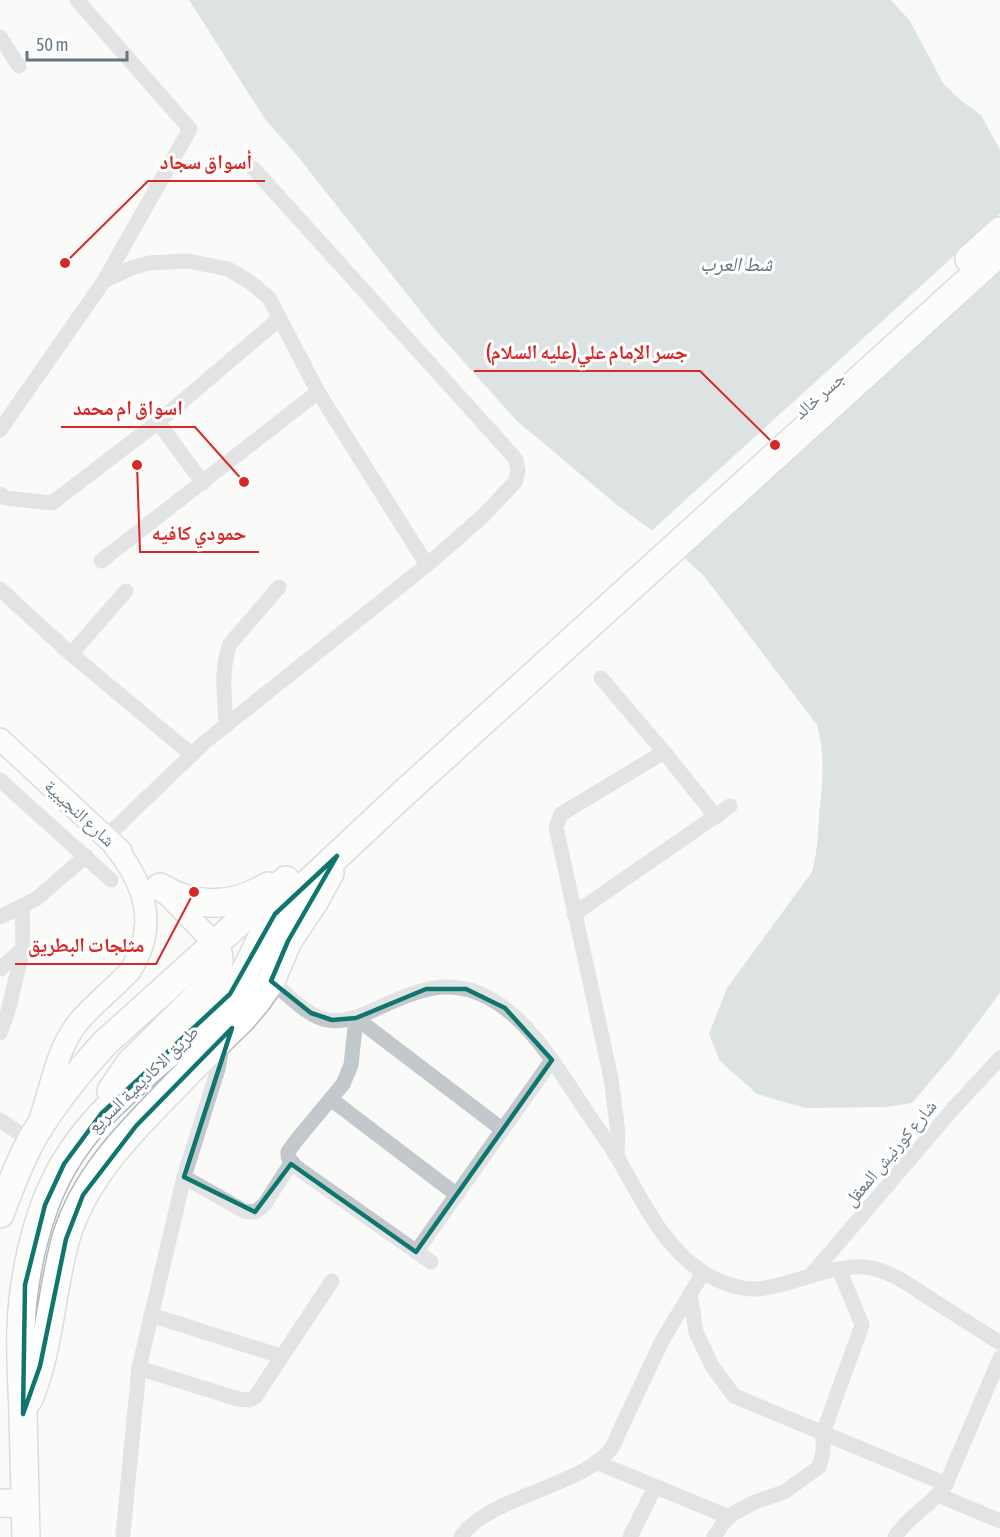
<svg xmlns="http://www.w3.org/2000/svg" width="1000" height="1537" viewBox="0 0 1000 1537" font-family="'Asap Condensed','Noto Naskh Arabic',sans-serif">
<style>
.water{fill:#bbc7cb}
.pier{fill:#fafaf8}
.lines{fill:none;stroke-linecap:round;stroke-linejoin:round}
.secondary-casing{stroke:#b3babf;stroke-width:24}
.highway-casing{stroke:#b4b9bd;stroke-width:30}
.street{stroke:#c3c8cc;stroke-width:15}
.secondary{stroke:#fff;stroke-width:21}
.highway{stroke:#fff;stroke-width:27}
.marked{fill:none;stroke:#0f766e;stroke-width:4.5;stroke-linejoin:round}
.labels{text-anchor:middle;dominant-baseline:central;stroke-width:6;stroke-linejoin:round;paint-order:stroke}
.street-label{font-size:18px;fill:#657683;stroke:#fff}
.water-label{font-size:20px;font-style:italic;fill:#60757c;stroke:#fff}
.leader{fill:none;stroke:#d62828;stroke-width:2}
.callout-dot{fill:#d62828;stroke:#fff;stroke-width:2}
.callout-label{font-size:20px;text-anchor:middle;font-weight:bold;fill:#d62828;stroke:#fff;stroke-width:6;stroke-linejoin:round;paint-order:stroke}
</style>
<rect width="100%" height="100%" fill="#fafaf8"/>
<path class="water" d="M189,0H891L910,21L943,83L959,99L981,115L1000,150V993L953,1055L912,1103L886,1107L805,1108L757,1094L720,1061L709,1034L727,988L812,872C817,853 818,837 819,817C822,786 826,755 817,725L704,576L665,540L617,505L517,421L437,332L299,158L265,119Z"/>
<polygon class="pier" points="1000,214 1000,266 663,543 649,533"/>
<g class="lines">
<g class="secondary-casing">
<g id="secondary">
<polyline points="0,739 121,851"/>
<polyline points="166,893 214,943"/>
<path d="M41,1116C52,1084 57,1047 80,1020C95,1003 114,988 130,971C160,924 144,882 112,843"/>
</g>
</g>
<g class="highway-casing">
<g id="highway">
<polyline points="969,259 1000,231"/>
<path d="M160,887C196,909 232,908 268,886"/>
<path d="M111,1091L130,1063L210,984C219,971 223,959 214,943"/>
<path d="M0,1214C10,1188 20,1159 35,1134C55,1101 79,1071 105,1043L286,880"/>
<path d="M29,1399C50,1348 51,1291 66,1238C84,1178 128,1134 171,1090C194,1066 218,1042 242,1019L258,1000L271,981L288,941L314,902L330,873"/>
<polyline points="0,1503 25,1504"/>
<path d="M26,1537C25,1496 24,1455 23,1414C22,1385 20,1356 21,1327C23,1275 37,1211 63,1166C103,1095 179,1054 231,993C251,969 257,939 275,914L403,794L1000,252"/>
</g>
</g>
<g class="street">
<polyline points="0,37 19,66"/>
<polyline points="104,281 131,268 149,263 187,261 228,269 250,282 269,298 318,392 427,565"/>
<polyline points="158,422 203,483"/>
<polyline points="0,430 104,281 190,129 77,0"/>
<polyline points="0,494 6,498 52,503 158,422 279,319"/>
<polyline points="101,561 318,392"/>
<polyline points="0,589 71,654 192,755"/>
<polyline points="71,654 126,591"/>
<polyline points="601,678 664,752 716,817"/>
<path d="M226,726C225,699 220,670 230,644L279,587"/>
<polyline points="0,780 111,880"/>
<polyline points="106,837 205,742 427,565 483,516 515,482 518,471 516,460 506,448 253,168"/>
<polyline points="574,914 730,806"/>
<polyline points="0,917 36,899 86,856"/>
<polyline points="0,969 23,949"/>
<path d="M271,981C286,993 304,1013 323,1019C341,1024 359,1017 376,1009C414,992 448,975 489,998C530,1020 559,1070 584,1108C596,1126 609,1143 620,1162C643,1202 662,1244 701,1271C716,1281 739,1290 757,1289C775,1288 805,1277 824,1272C837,1269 851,1266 865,1267C891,1270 912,1287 934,1301C956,1315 978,1329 1000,1343"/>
<polyline points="356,1018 351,1065 343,1084 295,1142 288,1152 288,1157 296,1167 431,1262"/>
<polyline points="356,1018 503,1130"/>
<polyline points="0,1033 8,1011 23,949 22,907"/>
<polyline points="332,1100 457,1195"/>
<polyline points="0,1120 31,1141"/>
<polyline points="617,1157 618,1132 611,1078 556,827 561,814 664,752"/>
<polyline points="184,1177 244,1211 255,1212 264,1205 291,1163"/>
<polyline points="416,1252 552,1060"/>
<polyline points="811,1275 952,1110 1000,1058"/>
<polyline points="690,1294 696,1332 712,1366 734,1396 946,1484"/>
<polyline points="151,1315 280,1356"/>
<polyline points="139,1368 238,1399 249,1400 255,1397 332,1281"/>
<polyline points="596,1462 729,1517"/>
<polyline points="938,1495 1000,1521"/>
<polyline points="123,1534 139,1368 184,1177 218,1069 223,1041"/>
<path d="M461,1537C490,1492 607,1484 618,1434L662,1341L703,1273"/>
<polyline points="630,1537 655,1487"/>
<polyline points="714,1537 724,1522 734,1513 755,1502 784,1492 819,1467 823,1452 823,1433 862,1325 839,1269"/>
<path d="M895,1537C908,1516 932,1505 946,1484L1000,1358"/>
</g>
<use href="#secondary" class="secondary"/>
<use href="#highway" class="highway"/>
</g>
<path d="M0 0H1000V1537H0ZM337,856L288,941L271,981L311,1013L332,1020L356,1018L426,989H466L505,1008L552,1060L416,1252L291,1164L255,1212L184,1177L232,1028L136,1126L83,1195L66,1239L40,1366L23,1414L25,1285L45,1205L64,1164L101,1114L230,994L275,914Z" fill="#fafaf8" fill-opacity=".55" fill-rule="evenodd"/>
<path class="marked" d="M337,856L288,941L271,981L311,1013L332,1020L356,1018L426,989H466L505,1008L552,1060L416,1252L291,1164L255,1212L184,1177L232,1028L136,1126L83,1195L66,1239L40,1366L23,1414L25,1285L45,1205L64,1164L101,1114L230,994L275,914Z"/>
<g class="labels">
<g class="street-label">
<text transform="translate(819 395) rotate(-42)">جسر خالد</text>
<text transform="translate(80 813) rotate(43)">شارع النجيبية</text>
<text transform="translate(143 1079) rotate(-44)">طريق الاكاديمية السريع</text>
<text transform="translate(890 1153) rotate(-50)">شارع كورنيش المعقل</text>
</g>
<g class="water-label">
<text x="736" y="263">شط العرب</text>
</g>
</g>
<path class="leader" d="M65 263L148 181H265M775 445L700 371H474M244 482L195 427H61M137 465L140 552H259M194 892L156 964H15"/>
<g class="callout-dot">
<circle cx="65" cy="263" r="6"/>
<circle cx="775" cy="445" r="6"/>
<circle cx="244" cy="482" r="6"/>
<circle cx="137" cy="465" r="6"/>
<circle cx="194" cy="892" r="6"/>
</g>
<g class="callout-label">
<text x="206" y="169">أسواق سجاد</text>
<text x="587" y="359">جسر الإمام علي(عليه السلام)</text>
<text x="128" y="415">اسواق ام محمد</text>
<text x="199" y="540">حمودي كافيه</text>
<text x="86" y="952">مثلجات البطريق</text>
</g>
<path d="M27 51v9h100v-9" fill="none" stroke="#657683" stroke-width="3"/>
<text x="36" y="51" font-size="18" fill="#657683" stroke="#ffffff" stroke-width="4.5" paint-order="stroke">50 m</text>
</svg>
